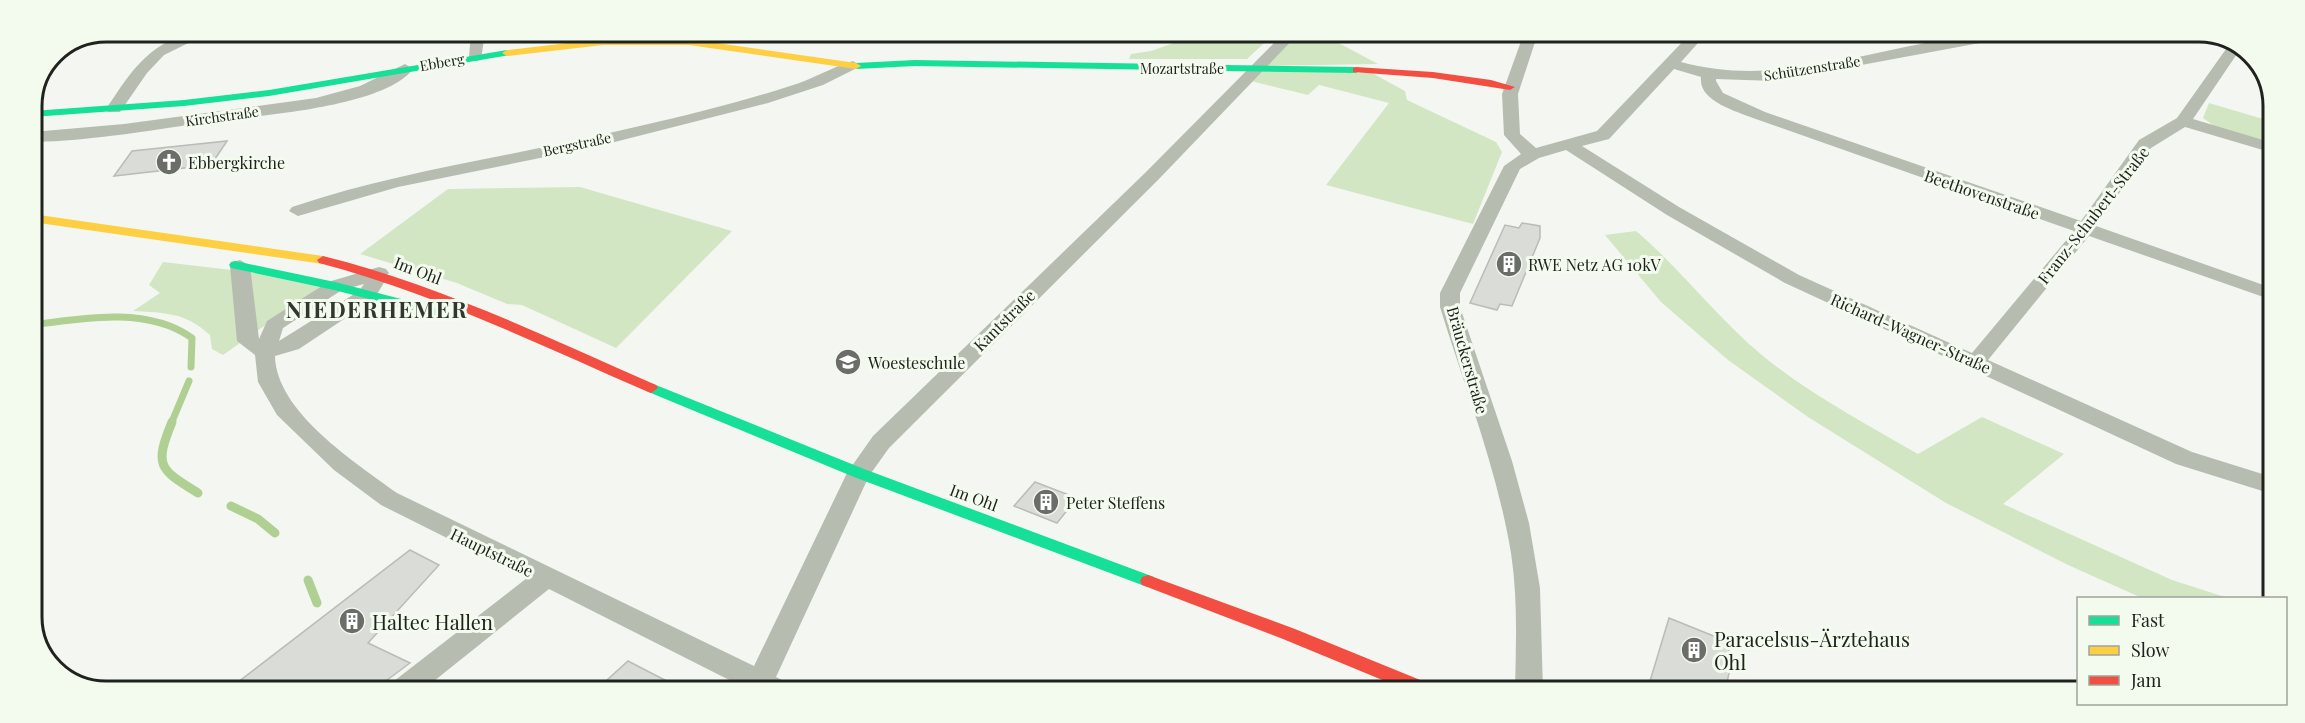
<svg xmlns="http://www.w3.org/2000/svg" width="2305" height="723" viewBox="0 0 2305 723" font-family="'Playfair Display',serif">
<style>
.green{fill:#d2e6c3}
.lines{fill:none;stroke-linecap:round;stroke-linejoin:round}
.stream-far1{stroke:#afd092;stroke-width:7}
.stream{stroke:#afd092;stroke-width:9}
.building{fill:#d9dcd7;stroke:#b9bcb7;stroke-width:1.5}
.street{fill:#b7bcb1;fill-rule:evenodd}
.fast{fill:#16e098;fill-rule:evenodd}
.slow{fill:#ffcf43;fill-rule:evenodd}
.jam{fill:#f24e42;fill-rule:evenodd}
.labels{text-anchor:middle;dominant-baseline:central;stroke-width:6;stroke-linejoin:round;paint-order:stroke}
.far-street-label{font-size:14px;fill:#20221e;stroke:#f3faee}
.poi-label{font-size:16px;fill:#20221e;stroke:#f3faee;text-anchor:start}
.street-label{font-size:16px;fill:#20221e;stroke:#f3faee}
.near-poi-label{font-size:20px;fill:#20221e;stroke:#f3faee;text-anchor:start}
.district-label{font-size:22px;font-weight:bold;letter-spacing:1.5px;fill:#31372e;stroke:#f3faee}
.rim{fill:none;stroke:#20221e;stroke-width:3}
</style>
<rect width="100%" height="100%" fill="#f4f7f1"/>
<g class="green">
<polygon points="1202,33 1275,33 1247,59 1129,59 1131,54 1151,51"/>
<polygon points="1296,33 1320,33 1378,64 1261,66"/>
<polygon points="1259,70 1372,73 1405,91 1407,100 1496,142 1502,152 1473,224 1326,185 1389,103 1319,85 1308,95 1251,81"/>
<polygon points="2209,103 2273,122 2273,145 2217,128 2203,118"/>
<polygon points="580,187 732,231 616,348 522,305 507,304 457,283 360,254 448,189"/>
<path d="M1636,231C1681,269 1717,318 1763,356C1810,394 1866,424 1918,454L1982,417L2064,454L2003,504L2172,580L2228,598H2142L2068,565L1946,503L1808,417L1728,360L1661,302L1605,235Z"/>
<path d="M163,262L249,272L320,287L223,355L212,349L210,335C185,312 165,313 133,311L160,293L149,285Z"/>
</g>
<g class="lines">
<g class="stream-far1">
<path d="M32,325C82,318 148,306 192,338L191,367"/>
<polyline points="171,424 189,381"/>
</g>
<g class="stream">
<path d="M172,422C154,466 159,469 198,493"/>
<polyline points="231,506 258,519 275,533"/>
<polyline points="308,580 317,603"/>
</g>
</g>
<g class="building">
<polygon points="227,141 211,165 114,176 132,151"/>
<polygon points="1522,223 1540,226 1540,238 1512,306 1500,304 1497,310 1470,303 1505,225 1519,228"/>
<polygon points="1035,482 1077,498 1057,523 1014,506"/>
<polygon points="410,550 439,565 368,643 410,663 375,689 229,689"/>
<polygon points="1669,618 1731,643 1724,666 1730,669 1725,691 1647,691"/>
<polygon points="628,661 684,690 596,690"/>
</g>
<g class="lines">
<g class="street">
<path d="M191,32H211L164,55L147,73L120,112H108L106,109C131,72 146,46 191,32Z"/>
<polygon points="471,32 485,32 481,60 476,61 469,57"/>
<path d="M1284,33H1299L1158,180L889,448L869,476L776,677L786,682L790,690H749L549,589L424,689H390L394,681L527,578L381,505L334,470L277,415L258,382L255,355L237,341L230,266L233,262L240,260L250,266L259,339L267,321L328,282L379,267L386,269L389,273L383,278L385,281L374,299L299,349L275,356C276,412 356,463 397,493L754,666L847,473L873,436L1146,172ZM364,284L359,291L279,341L283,328L342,290Z"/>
<path d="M1524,33H1538L1518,94L1520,134L1536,148L1597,131L1691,33H1707L1681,62C1782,90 1883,44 1983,34C1998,32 2014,34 2029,34L2022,38L1996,40L1775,81L1716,79V81L1723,93L1765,112L2081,221L2139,140L2177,118L2231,42L2241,48L2193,119L2273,143V153L2185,127L2151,148L2096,226L2272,288V300L2089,236L1988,360L2192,452L2272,477V494L2176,464L1785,283L1667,215L1566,150L1539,158L1520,169L1460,293V307L1512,461L1529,523L1540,588L1543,691H1515C1516,645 1518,599 1511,553C1497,469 1465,388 1440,307V293L1504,166L1521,154L1504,135L1502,94ZM1674,69L1701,77C1698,101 1736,111 1753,118L2074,231L1972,353L1799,275L1679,207L1582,146L1609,139Z"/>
<path d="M853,61L861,66L823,85L768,103L599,146L398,187L298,216L289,211L292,207C398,171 509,157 618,131C676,118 734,104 790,86C811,80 832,67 853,61Z"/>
<path d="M405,64L413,69C384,107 263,115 217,121C156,129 94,141 32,142V132L124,124L316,98L360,86Z"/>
</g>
<g class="fast">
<polygon points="507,50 510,51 510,55 269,96 184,106 32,117 32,111 184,100 269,90"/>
<polygon points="915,60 1356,67 1361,70 1356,73 915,66 856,69 851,66 856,63"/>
<polygon points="235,261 335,282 444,310 445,313 439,317 334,290 231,268 229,265 231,262"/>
<polygon points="651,383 864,469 1154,577 1156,581 1154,585 1148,587 1142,585 854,477 646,391 644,388"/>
</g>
<g class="slow">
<polygon points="603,39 689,39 856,63 861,66 856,69 689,45 603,45 507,56 502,53 507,50"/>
<polygon points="32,214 323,256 329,260 323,264 32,222"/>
</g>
<g class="jam">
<polygon points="1356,67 1433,72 1491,80 1515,87 1510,90 1433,78 1353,72 1353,68"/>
<path d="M323,256C439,285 547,337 656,385L658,388L651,393L646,391C538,344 433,293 319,263L317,260Z"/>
<polygon points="1148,575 1295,629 1435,686 1438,691 1409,691 1283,639 1142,585 1140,581 1142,577"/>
</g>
</g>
<defs>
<g id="church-disc" transform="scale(1.35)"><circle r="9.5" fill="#6a6d68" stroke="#f3faee"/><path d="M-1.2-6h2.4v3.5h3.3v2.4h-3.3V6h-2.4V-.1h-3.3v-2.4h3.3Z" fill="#fff"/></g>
<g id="building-disc" transform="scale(1.35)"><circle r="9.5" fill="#6a6d68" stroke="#f3faee"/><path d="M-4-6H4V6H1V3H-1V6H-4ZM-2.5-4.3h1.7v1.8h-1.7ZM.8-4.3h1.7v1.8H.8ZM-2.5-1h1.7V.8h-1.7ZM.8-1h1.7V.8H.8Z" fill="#fff"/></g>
<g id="school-disc" transform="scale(1.35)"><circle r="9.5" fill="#6a6d68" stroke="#f3faee"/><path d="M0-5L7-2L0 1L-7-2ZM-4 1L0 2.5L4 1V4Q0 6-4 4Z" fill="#fff"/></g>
</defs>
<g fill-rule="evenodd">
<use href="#church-disc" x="169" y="162"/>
<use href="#building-disc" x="1509" y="264"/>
<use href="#school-disc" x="848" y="362"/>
<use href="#building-disc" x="1046" y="502"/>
<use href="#building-disc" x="352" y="621"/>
<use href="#building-disc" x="1694" y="650"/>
</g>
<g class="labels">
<g class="far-street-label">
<text transform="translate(442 62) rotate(-10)">Ebberg</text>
<text x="1182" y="68">Mozartstraße</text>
<text transform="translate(1812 68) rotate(-9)">Schützenstraße</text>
<text transform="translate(222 116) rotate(-8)">Kirchstraße</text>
<text transform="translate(577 144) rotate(-12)">Bergstraße</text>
</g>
<g class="poi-label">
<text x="188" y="162">Ebbergkirche</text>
<text x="1528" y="264">RWE Netz AG 10kV</text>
<text x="868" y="362">Woesteschule</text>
<text x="1066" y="502">Peter Steffens</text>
</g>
<g class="street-label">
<text transform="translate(1982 194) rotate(19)">Beethovenstraße</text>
<text transform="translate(2093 215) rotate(-52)">Franz-Schubert-Straße</text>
<text transform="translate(418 270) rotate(21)">Im Ohl</text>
<text transform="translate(1004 320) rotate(-45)">Kantstraße</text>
<text transform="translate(1911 333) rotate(24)">Richard-Wagner-Straße</text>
<text transform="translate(1468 360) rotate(74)">Bräuckerstraße</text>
<text transform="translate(974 497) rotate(20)">Im Ohl</text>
<text transform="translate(492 552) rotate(26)">Hauptstraße</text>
</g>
<g class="near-poi-label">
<text x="372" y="621">Haltec Hallen</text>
<text x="1714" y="638">Paracelsus-Ärztehaus<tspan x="1714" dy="23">Ohl</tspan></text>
</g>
<g class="district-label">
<text x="377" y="309">NIEDERHEMER</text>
</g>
</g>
<path d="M0 0H2305V723H0ZM106 42H2199A64 64 0 0 1 2263 106V617A64 64 0 0 1 2199 681H106A64 64 0 0 1 42 617V106A64 64 0 0 1 106 42Z" fill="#f3faee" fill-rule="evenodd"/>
<path class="rim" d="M106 42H2199A64 64 0 0 1 2263 106V617A64 64 0 0 1 2199 681H106A64 64 0 0 1 42 617V106A64 64 0 0 1 106 42Z"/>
<rect x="2077" y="597" width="210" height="108" fill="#f3faee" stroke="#9fa49b" stroke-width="1.5"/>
<rect x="2089" y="616" width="30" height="9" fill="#16e098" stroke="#9fa49b" stroke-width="1.5"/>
<text x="2131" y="627" font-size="18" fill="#20221e">Fast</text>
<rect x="2089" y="646" width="30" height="9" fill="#ffcf43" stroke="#9fa49b" stroke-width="1.5"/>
<text x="2131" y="657" font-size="18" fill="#20221e">Slow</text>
<rect x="2089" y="676" width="30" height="9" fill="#f24e42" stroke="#9fa49b" stroke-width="1.5"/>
<text x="2131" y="687" font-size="18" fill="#20221e">Jam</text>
</svg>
